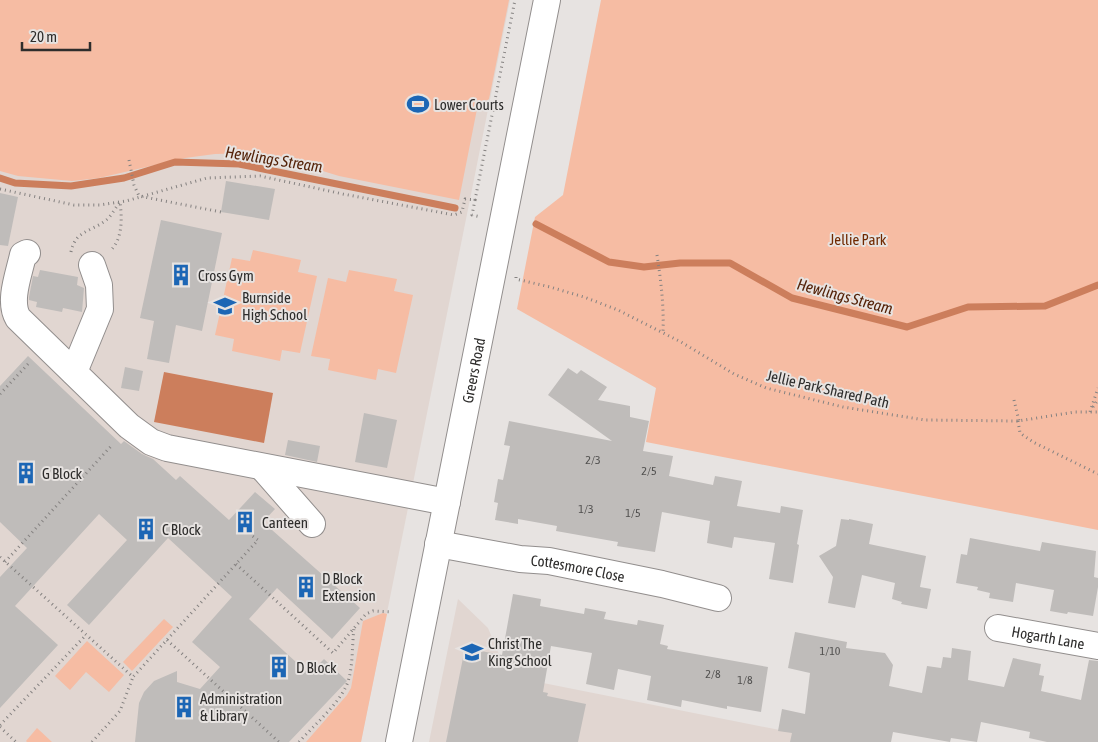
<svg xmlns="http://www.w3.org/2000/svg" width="1098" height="742" viewBox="0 0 1098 742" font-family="'Asap Condensed',sans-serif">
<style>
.built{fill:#e1d6d1}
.green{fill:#f6bca3}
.water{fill:#cc7e5c}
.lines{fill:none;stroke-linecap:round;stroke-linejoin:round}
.stream{stroke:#cc7e5c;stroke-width:7}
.building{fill:#bfbcba}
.minor-casing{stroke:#928e8d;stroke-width:28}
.path{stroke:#858281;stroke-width:3;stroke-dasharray:1 4;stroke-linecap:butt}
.minor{stroke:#fff;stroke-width:26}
.labels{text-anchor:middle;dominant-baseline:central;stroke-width:4;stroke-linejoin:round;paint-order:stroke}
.number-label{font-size:12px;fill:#525150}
.poi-label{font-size:15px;fill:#2e2d2c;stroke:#e7e3e1;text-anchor:start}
.park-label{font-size:15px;fill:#702900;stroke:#e7e3e1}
.street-label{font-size:15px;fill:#2e2d2c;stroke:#e7e3e1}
.water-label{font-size:16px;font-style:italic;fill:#542208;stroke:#e7e3e1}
</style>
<rect width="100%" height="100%" fill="#e7e3e1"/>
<g class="built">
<polygon points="0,0 510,0 361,742 0,742"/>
<polygon points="458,599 488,628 508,676 840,742 429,742"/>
</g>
<g class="green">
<polygon points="0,0 509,0 489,99 477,109 459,200 339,176 290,161 258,153 215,154 185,158 99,178 72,181 18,176 0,171"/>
<polygon points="601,0 1098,0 1098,530 646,442 656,388 517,309 535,217 563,195"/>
<polygon points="253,250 301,260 298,272 317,276 300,353 282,350 280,361 232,351 234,339 215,335 232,258 250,261"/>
<polygon points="349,270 397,279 394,291 413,295 396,373 378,369 376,380 328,370 330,359 311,356 328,278 346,282"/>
<polygon points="383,613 387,614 361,742 306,742 347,695 351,688 363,621"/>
<polygon points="164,619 173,627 132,671 123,662"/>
<polygon points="87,641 124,675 109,692 86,672 70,690 55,676"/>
<polygon points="37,728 52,742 27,742 26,741"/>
</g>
<polygon class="water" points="164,372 273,393 264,443 154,422"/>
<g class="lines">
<g class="stream">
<polyline points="0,178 15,183 71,186 124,178 175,162 239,164 455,208"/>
<polyline points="536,224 609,262 644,267 680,263 730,263 792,298 907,327 968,307 1045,306 1098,285"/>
</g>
</g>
<g class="building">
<polygon points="226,181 275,189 269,220 221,212"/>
<polygon points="0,193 18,197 8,246 0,245"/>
<polygon points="161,220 222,233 202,331 176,325 169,363 147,359 154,321 140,318"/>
<polygon points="40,270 78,277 77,285 84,288 82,312 63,308 62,312 36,307 37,302 29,300 29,297 33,276 38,277"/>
<polygon points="28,356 121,444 124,441 142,454 153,459 176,480 180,476 229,520 255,492 275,509 263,522 360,608 332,639 277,588 249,619 309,674 324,659 347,681 289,742 135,742 139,703 144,692 154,681 177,671 177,682 200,689 220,667 192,642 232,597 168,538 89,625 67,605 127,540 99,514 15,606 58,645 0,708 0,577 27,548 0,522 0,386"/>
<polygon points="125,367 143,371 139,391 121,388"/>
<polygon points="568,368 577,374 581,370 607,387 598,400 630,406 630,417 649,421 643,451 673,456 669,476 713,485 715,476 742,481 737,506 780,513 781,506 803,510 797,544 799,545 793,583 769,579 775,543 734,537 732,548 707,543 710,521 662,512 655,552 617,546 618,542 556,531 557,526 518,519 518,524 495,520 498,503 494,502 498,479 503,480 510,446 504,445 509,421 612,441 548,395"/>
<polygon points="364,413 397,420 387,468 355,462"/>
<polygon points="288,440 320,446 317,462 285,455"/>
<polygon points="841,519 849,520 849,519 873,524 869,544 926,556 920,587 931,589 927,609 901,604 902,602 892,599 895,583 862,575 855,608 828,603 833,577 819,556 836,546"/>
<polygon points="970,538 1040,551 1042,542 1096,551 1094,577 1098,578 1098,587 1093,616 1068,612 1067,614 1050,611 1054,590 1016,583 1013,602 989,598 990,593 977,590 978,587 956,583 961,554 967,555"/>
<polygon points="513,594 541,599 540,606 584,614 585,608 606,612 604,619 637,625 638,620 664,625 660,644 668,646 667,649 768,667 761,712 727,706 727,709 682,700 681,707 647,700 651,676 618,669 614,690 586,684 592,653 551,646 543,692 548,693 547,696 586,704 578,742 446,742 465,648 502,655"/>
<polygon points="795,632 847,642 846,648 885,653 893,665 889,686 922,693 927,666 941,668 943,657 951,658 952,648 971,651 968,680 1004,687 1013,658 1041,664 1039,675 1044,676 1041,691 1081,700 1089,660 1098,661 1098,742 1047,742 1029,738 1030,732 981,722 977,742 951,738 950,742 893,732 891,742 790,742 792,733 778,731 782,709 805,714 810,673 788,668"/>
</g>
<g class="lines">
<g class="minor-casing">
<g id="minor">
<path d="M27,253L23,255C19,274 8,301 18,318L129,426L151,442L167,448L447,502"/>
<polyline points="74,372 100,309 99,285 92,265"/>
<polyline points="262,467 312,524"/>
<path id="s1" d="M438,544L520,559L549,561L662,584L718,598"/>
<path id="s2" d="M998,628L1098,646"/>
<path id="s3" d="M399,742L547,0"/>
</g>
</g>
<g class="path">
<polyline points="129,160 134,185 139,196 221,212"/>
<polyline points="0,189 74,205 100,205 126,201 207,178 260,176 343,194 454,215 462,212 465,199 475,200 472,215 481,217"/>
<polyline points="475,200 515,0"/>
<path d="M71,252C75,231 90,232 105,221C111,217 115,208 120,202C122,218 123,239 110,251"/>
<path d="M657,255C661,281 664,306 663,332"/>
<polyline points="516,277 516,279 550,287 584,297 618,310 681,342 734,374 766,388 843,407 925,420 1018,421 1075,412 1098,412"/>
<polyline points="0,394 30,362"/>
<polyline points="1014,400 1019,421"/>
<polyline points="1093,407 1098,400"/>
<polyline points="1090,412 1098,388"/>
<polyline points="1018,421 1020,433 1033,442 1098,474"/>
<polyline points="0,557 133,677 258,540 251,535"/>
<polyline points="5,562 113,444"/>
<polyline points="236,564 333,653 366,614 373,611 391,612"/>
<polyline points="167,640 279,742"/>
<polyline points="0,725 86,635"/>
<polyline points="0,727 16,742"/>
<polyline points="92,742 120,711 133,677"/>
<path d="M299,742C314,725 344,700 349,678C353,663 352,644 354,628"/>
</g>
<use href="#minor" class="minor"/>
</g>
<defs>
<g id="stadium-bare" transform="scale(1.725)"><path d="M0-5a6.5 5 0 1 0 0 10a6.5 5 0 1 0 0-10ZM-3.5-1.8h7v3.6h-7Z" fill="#1c66b5" stroke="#e7e3e1" stroke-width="2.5" paint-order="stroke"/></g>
<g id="building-bare" transform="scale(1.725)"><path d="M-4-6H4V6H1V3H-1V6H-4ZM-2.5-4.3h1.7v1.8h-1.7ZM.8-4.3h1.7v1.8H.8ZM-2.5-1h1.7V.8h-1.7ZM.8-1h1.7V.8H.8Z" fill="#1c66b5" stroke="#e7e3e1" stroke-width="2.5" paint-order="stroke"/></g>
<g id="school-bare" transform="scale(1.725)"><path d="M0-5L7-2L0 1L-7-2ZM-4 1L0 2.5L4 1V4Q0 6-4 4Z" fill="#1c66b5" stroke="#e7e3e1" stroke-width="2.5" paint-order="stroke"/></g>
</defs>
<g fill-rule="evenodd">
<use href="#stadium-bare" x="418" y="104"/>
<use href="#building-bare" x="181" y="275"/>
<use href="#school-bare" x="225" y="306"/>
<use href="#building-bare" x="26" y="473"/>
<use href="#building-bare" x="245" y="522"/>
<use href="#building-bare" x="146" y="529"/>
<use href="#building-bare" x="306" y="587"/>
<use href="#school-bare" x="472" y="652"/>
<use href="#building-bare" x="279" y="667"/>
<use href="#building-bare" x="184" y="707"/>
</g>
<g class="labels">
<g class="number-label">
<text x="593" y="460">2/3</text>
<text x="649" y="471">2/5</text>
<text x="586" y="509">1/3</text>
<text x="633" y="513">1/5</text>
<text x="830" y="651">1/10</text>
<text x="713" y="674">2/8</text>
<text x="745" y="680">1/8</text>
</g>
<g class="poi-label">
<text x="434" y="104">Lower Courts</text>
<text x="198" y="275">Cross Gym</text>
<text x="242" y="297">Burnside<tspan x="242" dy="17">High School</tspan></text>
<text x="42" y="473">G Block</text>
<text x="262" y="522">Canteen</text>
<text x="162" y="529">C Block</text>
<text x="322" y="578">D Block<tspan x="322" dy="17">Extension</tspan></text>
<text x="488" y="643">Christ The<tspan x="488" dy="17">King School</tspan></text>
<text x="296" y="667">D Block</text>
<text x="200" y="698">Administration<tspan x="200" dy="17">&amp; Library</tspan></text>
</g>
<g class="park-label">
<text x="858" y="239">Jellie Park</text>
</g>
<g class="street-label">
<text stroke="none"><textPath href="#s3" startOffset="379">Greers Road</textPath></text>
<text transform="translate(828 389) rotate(13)">Jellie Park Shared Path</text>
<text stroke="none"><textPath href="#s1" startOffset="142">Cottesmore Close</textPath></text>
<text stroke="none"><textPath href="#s2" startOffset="51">Hogarth Lane</textPath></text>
</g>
<g class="water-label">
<text transform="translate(274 159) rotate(9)">Hewlings Stream</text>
<text transform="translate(845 296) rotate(15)">Hewlings Stream</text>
</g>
</g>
<path d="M22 42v8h68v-8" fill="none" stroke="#2e2d2c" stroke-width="2.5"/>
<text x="30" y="42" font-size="15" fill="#2e2d2c" stroke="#e7e3e1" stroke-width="4" paint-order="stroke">20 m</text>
</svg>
